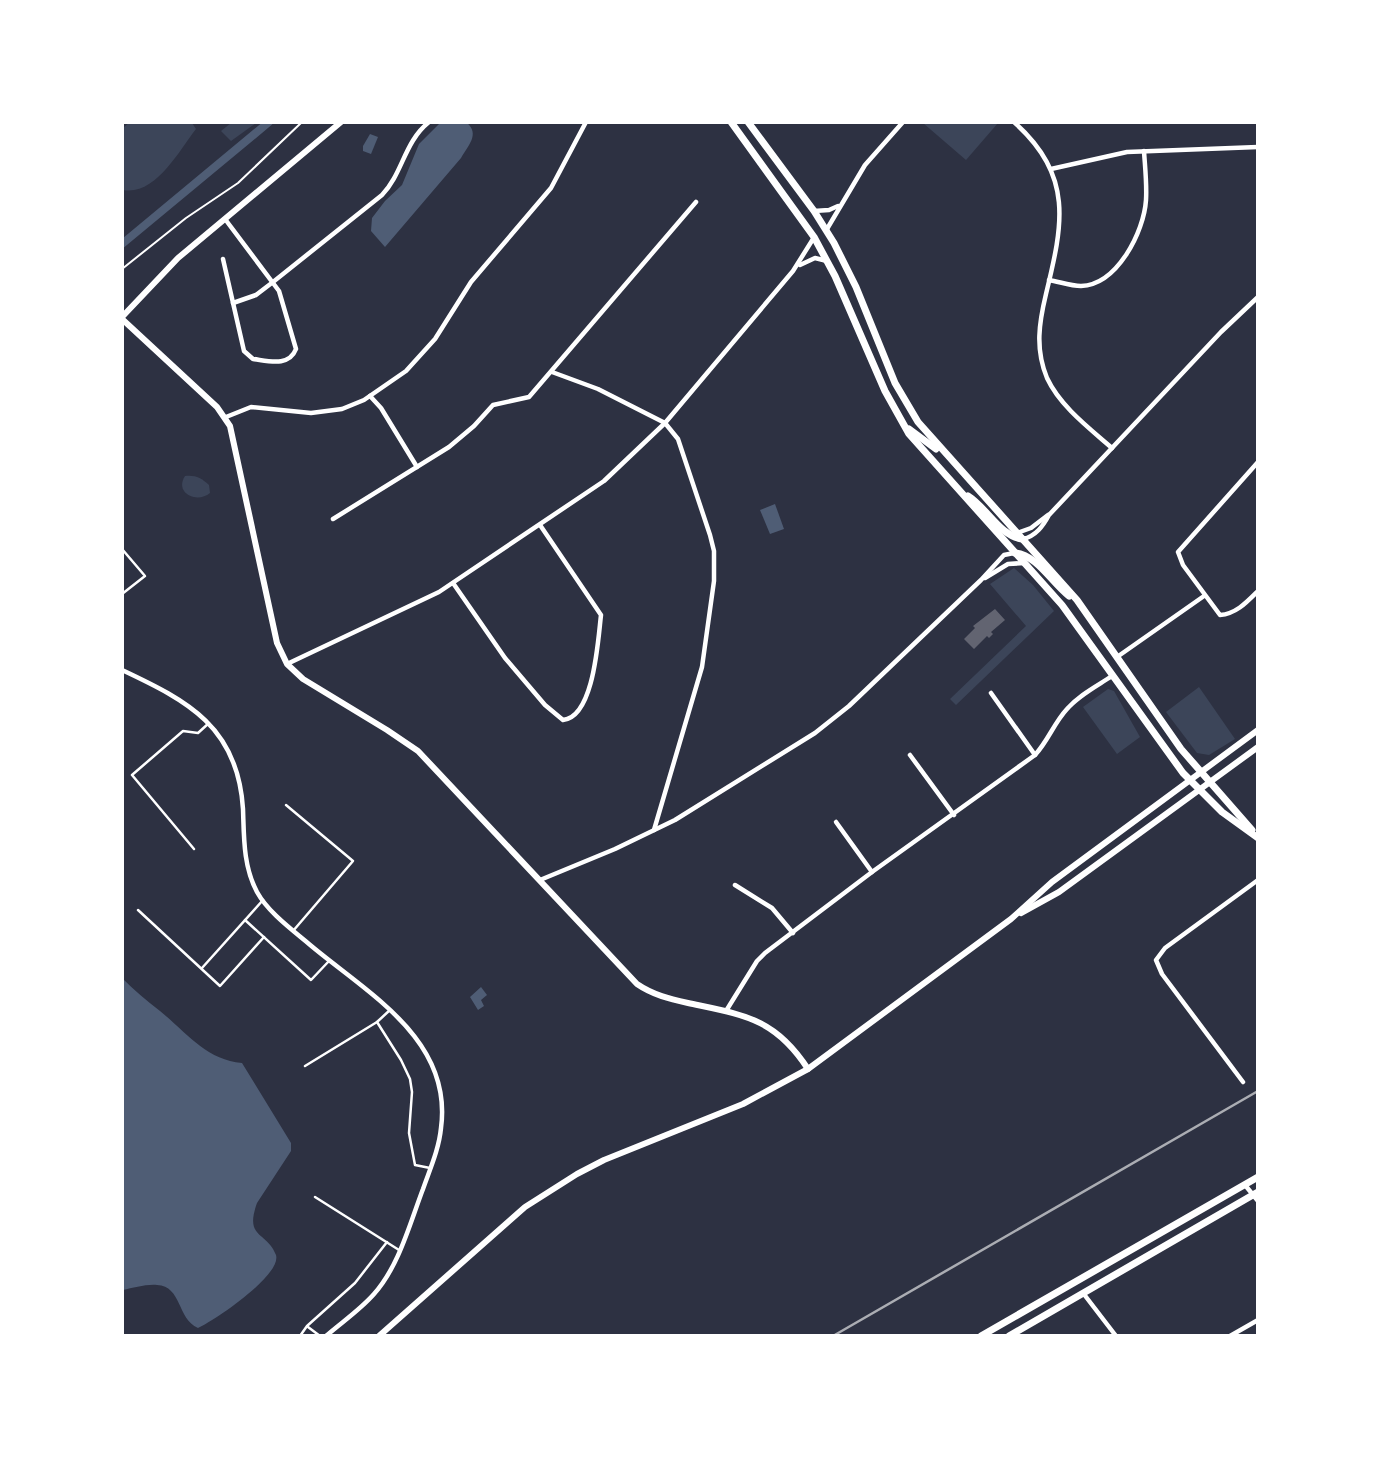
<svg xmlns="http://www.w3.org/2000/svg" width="1380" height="1458" viewBox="0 0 1380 1458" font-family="'Roboto Condensed',sans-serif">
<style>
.green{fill:#3c4559}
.water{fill:#4f5d75}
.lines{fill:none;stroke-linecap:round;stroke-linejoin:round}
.canal{stroke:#4f5d75;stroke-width:8}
.building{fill:#626471}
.path{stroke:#fff;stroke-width:2}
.service{stroke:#fff;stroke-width:2.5}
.minor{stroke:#fff;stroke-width:4.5}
.tertiary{stroke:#fff;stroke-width:6}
.secondary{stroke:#fff;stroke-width:7}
.rail{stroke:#abadb3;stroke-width:2.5}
</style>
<rect width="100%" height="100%" fill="#2d3142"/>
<g class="green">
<path d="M129,123H192L196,129C179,151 155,196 123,190V128Z"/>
<polygon points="231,123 231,122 256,123 231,141 221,131"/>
<polygon points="923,123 998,123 966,160"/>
<path d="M185,476C196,475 201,478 209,485L210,493C197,504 174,493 185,476Z"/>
<polygon points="1014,568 1033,585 1054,611 956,705 950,699 1026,626 990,584"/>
<polygon points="1199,687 1235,739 1209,755 1197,753 1166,712"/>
<polygon points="1108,689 1114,691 1140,737 1117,754 1083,707"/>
</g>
<g class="water">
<path d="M440,123H467C480,134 468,146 461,158L385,247L371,231L372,218L385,201L402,185L419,144Z"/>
<polygon points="370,134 378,137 371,154 363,151 363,146"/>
<polygon points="775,504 784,529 770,534 760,510"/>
<path d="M122,978C134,990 146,1000 160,1011C186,1032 206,1060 242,1063L291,1143V1151L257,1203C244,1239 267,1231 276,1255C282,1275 214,1321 198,1328C177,1319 182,1286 157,1285C146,1284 133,1288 123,1290Z"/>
<polygon points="481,987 487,995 481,1000 484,1006 478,1010 470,997"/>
</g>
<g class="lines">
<polyline class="canal" points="122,244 269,122"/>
</g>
<polygon class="building" points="995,609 1005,620 991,632 993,634 989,638 987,636 974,649 964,639 975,628 973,626"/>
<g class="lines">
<polyline class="path" points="122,269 186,218 238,183 302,122"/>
<g class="service">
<polyline points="122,549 145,576 122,594"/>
<polyline points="286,805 353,861 293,931"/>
<polyline points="194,849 132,775 183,731 198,733 209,723"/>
<polyline points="138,910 220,986 264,937"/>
<polyline points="245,920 311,980 329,961"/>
<polyline points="202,968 263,900"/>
<polyline points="377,1022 401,1060 410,1079 412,1092 409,1133 415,1165 430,1168"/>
<polyline points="305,1066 377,1022 390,1010"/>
<polyline points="315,1197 399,1250"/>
<polyline points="308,1327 320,1336"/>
<polyline points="300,1336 307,1326 355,1283 387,1242"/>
</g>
<g class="minor">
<path d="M1014,122C1074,176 1063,224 1046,294C1039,323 1035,349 1047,378C1060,406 1089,428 1112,448"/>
<polyline points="1051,169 1127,152 1258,147"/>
<polyline points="814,211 829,210 838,206"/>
<polyline points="827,229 865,165 903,122"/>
<path d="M223,259L244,351L253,359C269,361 289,367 296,349L279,291L225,219"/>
<polyline points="800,265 815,258 827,261"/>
<path d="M1049,280C1060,282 1071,286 1081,286C1117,285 1144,232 1146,200C1147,184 1145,167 1144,151"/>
<path d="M233,303L256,295L273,282L382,195C403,173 404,142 429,122"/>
<polyline points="552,372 598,389 665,423 678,439 710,535 714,551 714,581 702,667 654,830"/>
<polyline points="370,396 381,408 417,467"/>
<polyline points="226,417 251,407 311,413 342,409 364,400 406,371 435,339 471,282 551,188 586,122"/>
<path d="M1258,462L1178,552L1183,565L1220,615C1236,614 1247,602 1258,591"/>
<polyline points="333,519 449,447 474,426 493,405 529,397 696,202"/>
<polyline points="1017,533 1031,528 1048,515"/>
<path d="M1023,539C1036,536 1043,526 1049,515L1221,332L1258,297"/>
<polyline points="985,578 1008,564 1024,563"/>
<path d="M453,583L505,658L545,705L563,720C594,717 598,640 601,615L540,525"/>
<polyline points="1117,657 1204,596"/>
<polyline points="287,664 439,592 604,481 665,423 793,271 813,239"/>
<path d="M122,670C188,701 238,727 243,809C244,836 243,866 257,892C268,912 291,929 309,944C367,993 453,1039 441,1128C439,1149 430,1169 423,1189C410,1223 399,1266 374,1294C360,1310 342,1322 326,1336"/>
<polyline points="991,693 1035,755"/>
<polyline points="910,755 954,815"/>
<polyline points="836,822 872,872"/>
<polyline points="540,880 615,849 675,820 815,733 849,706 981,580 1004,555 1014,553"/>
<polyline points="735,885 772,908 793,933"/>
<path d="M726,1011L757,961L765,953L872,872L1035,755C1048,741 1054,723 1067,709C1079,695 1097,686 1112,676"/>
<polyline points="1243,1082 1162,974 1156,960 1165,948 1258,880"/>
<polyline points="1245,1185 1258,1201"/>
<polyline points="1083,1293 1116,1336"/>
<polyline points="1230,1336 1258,1320"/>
</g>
<g class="tertiary">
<polyline points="122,317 178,258 341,122"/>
<path d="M122,319L217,407L230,426L277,643L287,664L303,679L387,730L418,751L637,984C653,995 670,999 688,1003C744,1015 775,1018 808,1069"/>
<polyline points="1021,913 1059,892 1258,747"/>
<polyline points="379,1336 525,1207 577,1174 604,1160 743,1104 808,1069 1011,919 1052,882 1258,730"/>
</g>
<g class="secondary">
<polyline points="731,122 814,237 835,276 885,391 909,434 1062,605 1183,773 1222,812 1258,838"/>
<polyline points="748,122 814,211 834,243 856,287 895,383 918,422 1077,600 1181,749 1252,830"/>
<polyline points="909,429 936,449"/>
<path d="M968,496C987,508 1000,536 1022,539"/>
<path d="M1015,553C1037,555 1052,583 1069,596"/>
<polyline points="981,1336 1258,1177"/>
<polyline points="1009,1336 1258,1192"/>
</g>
<polyline class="rail" points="833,1336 1258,1091"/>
</g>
<rect width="1380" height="1458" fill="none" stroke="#ffffff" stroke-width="248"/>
</svg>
